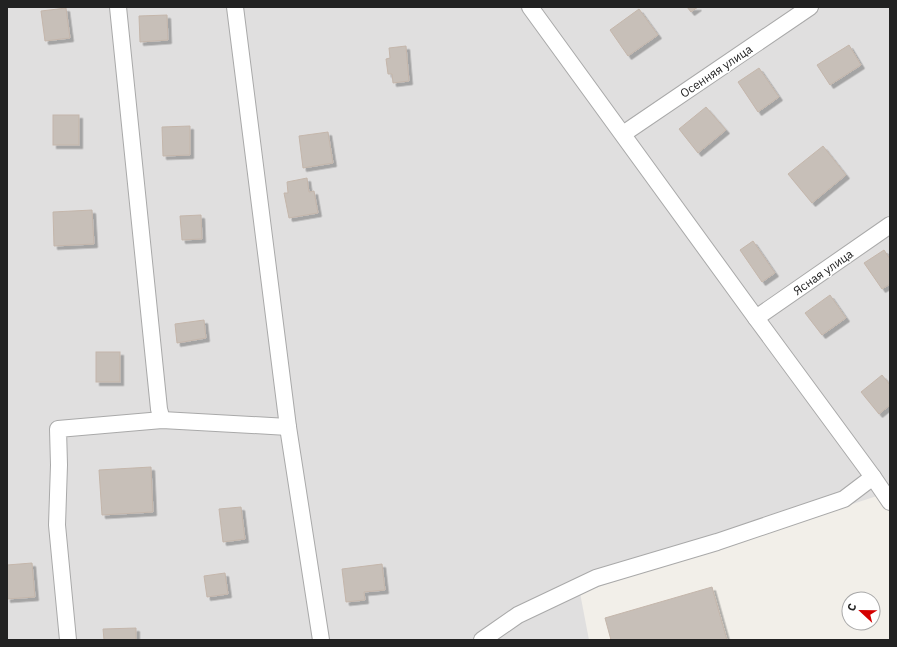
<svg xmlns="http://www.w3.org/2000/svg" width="897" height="647" viewBox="0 0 897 647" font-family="'IBM Plex Sans',sans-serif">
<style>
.residential{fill:#e0dfdf}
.industrial{fill:#ebdbe8}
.building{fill:#c7bfb8;stroke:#c4b6ab;filter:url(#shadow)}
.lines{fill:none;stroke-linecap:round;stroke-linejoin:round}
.street-casing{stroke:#a9a9a9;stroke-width:18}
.street{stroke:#fff;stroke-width:16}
.labels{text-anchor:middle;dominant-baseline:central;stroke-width:3;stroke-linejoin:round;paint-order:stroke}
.street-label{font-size:12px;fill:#222;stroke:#fff}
</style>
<defs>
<filter id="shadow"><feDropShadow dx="3.5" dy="3.5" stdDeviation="0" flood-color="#0004"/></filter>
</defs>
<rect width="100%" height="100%" fill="#f2efe9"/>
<polygon class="residential" points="7,7 890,7 890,508 880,495 580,593 589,640 7,640"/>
<rect class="industrial" x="737" y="639" width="153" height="1"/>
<g class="building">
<polygon points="687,7 698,7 691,12"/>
<polygon points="66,8 70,38 45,41 41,11"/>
<polygon points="639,9 658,35 628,56 610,30"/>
<polygon points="167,15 168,40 140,42 139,16"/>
<polygon points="849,45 861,65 830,85 817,65"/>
<polygon points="406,46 409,81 393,83 392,74 388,74 386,59 390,58 389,48"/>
<polygon points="759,68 779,97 758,112 738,82"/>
<polygon points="706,107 726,130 698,153 679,129"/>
<rect x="53" y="115" width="26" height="30"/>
<polygon points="190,126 190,155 163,156 162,127"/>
<polygon points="328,132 333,163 303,168 299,136"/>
<polygon points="823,146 846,175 812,203 788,174"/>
<polygon points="307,178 309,192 314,191 318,213 289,218 284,193 288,193 287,182"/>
<polygon points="92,210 94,244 54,246 53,212"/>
<polygon points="201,215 202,239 182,240 180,216"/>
<polygon points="753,241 775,273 762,282 740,250"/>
<polygon points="884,250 890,259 890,284 882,289 864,263"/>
<polygon points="830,295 846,318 822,335 805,313"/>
<polygon points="204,320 206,338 177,343 175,324"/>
<rect x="96" y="352" width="24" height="30"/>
<polygon points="882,375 890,385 890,405 879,414 861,392"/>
<polygon points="151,467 153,512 102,515 99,470"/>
<polygon points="241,507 245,539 223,542 219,509"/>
<polygon points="32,563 35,597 7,599 7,565"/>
<polygon points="382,564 385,590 364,592 365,600 346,602 342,569"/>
<polygon points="225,573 228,594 207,597 204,576"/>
<polygon points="712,587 727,640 611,640 605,618"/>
<polygon points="136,628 136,640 104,640 103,629"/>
</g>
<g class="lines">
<g class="street-casing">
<g id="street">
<polyline points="118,7 159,409 162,420"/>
<polyline points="235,7 288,427 321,640"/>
<polyline points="530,7 756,318 873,477 890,502"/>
<polyline points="623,134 810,7"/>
<polyline points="756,318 890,225"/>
<polyline points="68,640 57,525 59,465 58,429 162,420 288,427"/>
<polyline points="482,640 518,615 596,578 717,542 844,499 873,477"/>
</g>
</g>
<use href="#street" class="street"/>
</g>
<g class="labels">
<g class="street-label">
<text transform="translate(716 71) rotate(-34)">Осенняя улица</text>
<text transform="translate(823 272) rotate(-35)">Ясная улица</text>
</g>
</g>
<rect width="897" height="647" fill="none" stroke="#222222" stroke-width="16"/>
<g transform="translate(861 611) rotate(292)"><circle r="19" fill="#ffffff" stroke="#a7a7a7"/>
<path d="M0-3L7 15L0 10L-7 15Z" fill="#d40000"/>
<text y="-6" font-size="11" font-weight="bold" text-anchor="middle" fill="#222222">С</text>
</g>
</svg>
